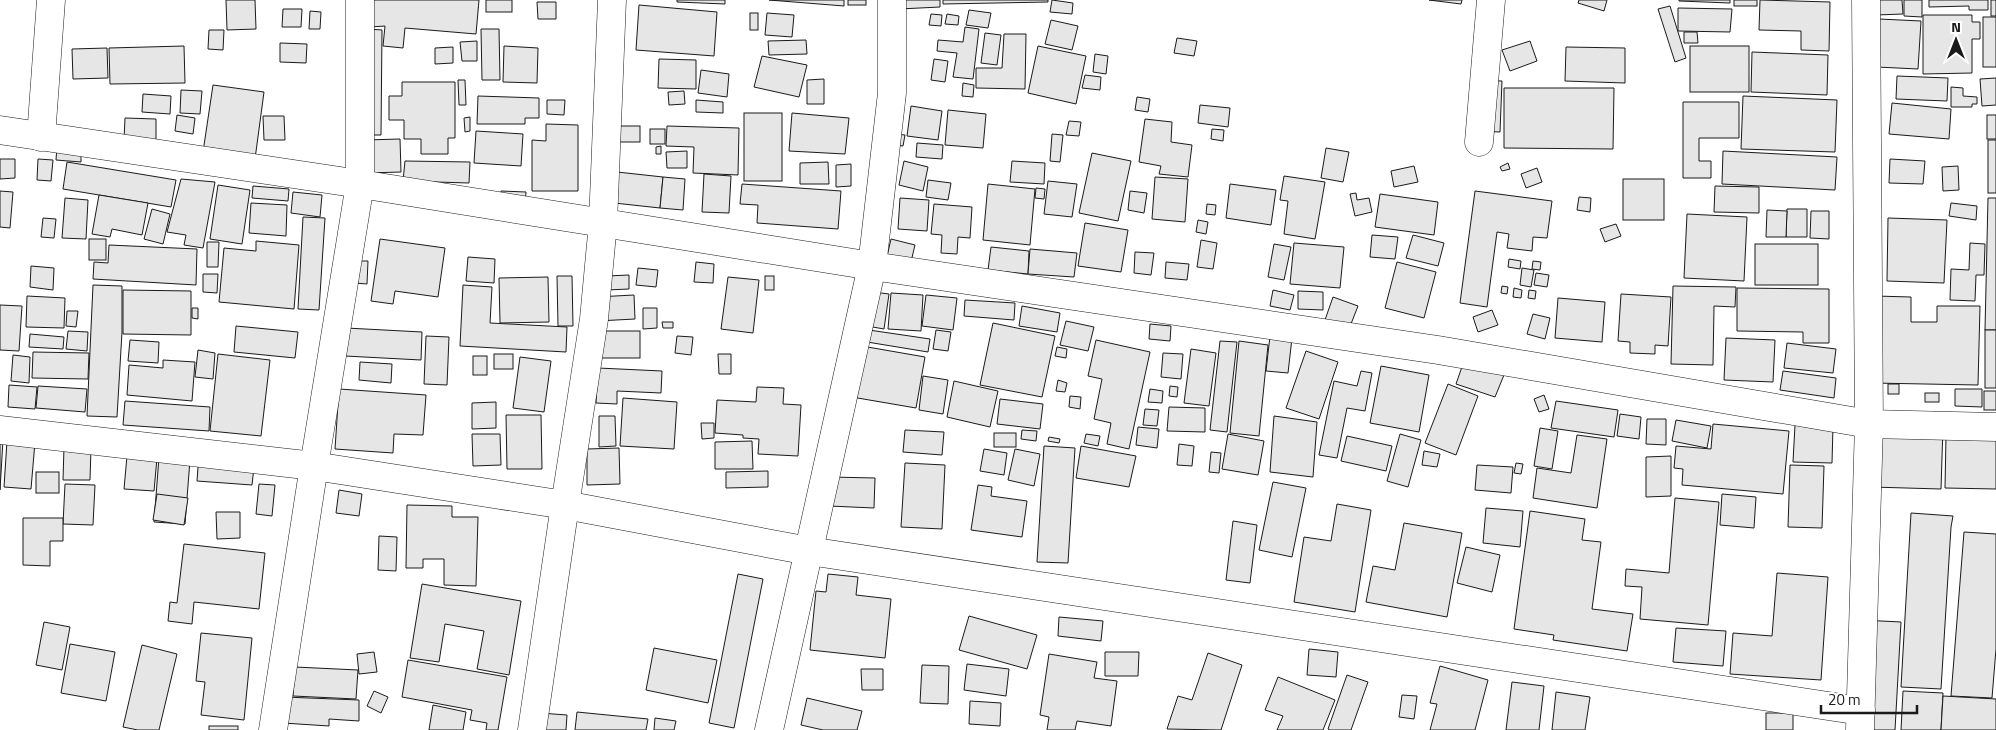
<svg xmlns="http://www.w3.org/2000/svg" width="1996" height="730" viewBox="0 0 1996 730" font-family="'Titillium Web',sans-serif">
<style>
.building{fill:#e6e6e6;stroke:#1a1a1a}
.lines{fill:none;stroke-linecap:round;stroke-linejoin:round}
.minor-casing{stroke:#1a1a1a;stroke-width:29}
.minor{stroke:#fff;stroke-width:28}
</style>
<rect width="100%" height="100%" fill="#fff"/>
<g class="building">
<polygon points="226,0 255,0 256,29 227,30"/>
<polygon points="370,0 479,0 476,34 405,28 403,48 383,46 385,26 370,27"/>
<rect x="486" y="0" width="26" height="12"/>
<polygon points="677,0 725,0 725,4 677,2"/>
<polygon points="769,0 844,0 844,6"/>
<rect x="848" y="0" width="18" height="5"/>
<polygon points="898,0 940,0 940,7 899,9"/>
<polygon points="943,0 1048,0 1048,2 943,4"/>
<polygon points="1052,0 1073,3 1072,14 1050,12"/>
<polygon points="1429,0 1462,0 1461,4"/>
<polygon points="1579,0 1607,0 1604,11 1578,3"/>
<polygon points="1679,0 1730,0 1730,3 1679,1"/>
<rect x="1734" y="0" width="23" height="6"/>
<polygon points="1760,0 1830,2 1829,51 1801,50 1801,31 1759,30"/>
<polygon points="1876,0 1902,0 1903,14 1876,15"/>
<polygon points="1904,0 1922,0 1922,17 1904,16"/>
<polygon points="1929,0 1988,0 1988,10 1969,10 1969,6 1929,7"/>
<rect x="1991" y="0" width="5" height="16"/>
<polygon points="537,2 556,2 556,19 538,19"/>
<polygon points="639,5 717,12 714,56 636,50"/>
<polygon points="1670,6 1686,58 1675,62 1658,9"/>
<polygon points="1678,8 1732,9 1730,32 1678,31"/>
<polygon points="283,9 302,9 301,27 282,27"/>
<polygon points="969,10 991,13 988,28 966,25"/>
<polygon points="310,11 321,12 320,29 309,29"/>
<rect x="750" y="13" width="8" height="17"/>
<polygon points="767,13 794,15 792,37 765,35"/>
<polygon points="931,14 942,15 941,26 929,25"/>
<polygon points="947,14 959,16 958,25 945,24"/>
<polygon points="1923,15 1972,15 1972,22 1980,22 1980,39 1972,39 1972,73 1923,74"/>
<rect x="1983" y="17" width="13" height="50"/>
<polygon points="1879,19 1921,21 1918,69 1877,67"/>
<polygon points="1051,20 1078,26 1072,50 1045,44"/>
<polygon points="965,27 979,29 973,79 953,77 957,53 937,51 938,40 963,42"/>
<polygon points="369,29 382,30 381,135 365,135"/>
<polygon points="481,29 499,29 500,80 482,80"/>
<polygon points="209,30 224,30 223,50 208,49"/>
<polygon points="1684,32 1697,32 1698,43 1684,43"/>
<polygon points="985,33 1001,35 997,65 981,63"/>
<polygon points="1004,34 1026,34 1025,89 976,88 976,68 1002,68"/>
<polygon points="1177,38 1197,41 1194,56 1174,53"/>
<polygon points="806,40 807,54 769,55 768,41"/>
<polygon points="477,41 477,61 462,61 460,42"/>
<polygon points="1530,41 1537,61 1510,71 1502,50"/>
<polygon points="280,43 307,44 306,63 280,62"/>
<polygon points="184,46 185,83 110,84 109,48"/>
<polygon points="504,46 538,48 537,83 503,82"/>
<polygon points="1038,46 1086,56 1076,104 1028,93"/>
<rect x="1690" y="46" width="59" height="46"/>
<polygon points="453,47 453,63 435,64 435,48"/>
<polygon points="1566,47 1625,48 1625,83 1565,81"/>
<polygon points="107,48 108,78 73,79 72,49"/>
<polygon points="1752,52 1828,55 1827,95 1751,92"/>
<polygon points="1095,54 1108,56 1106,74 1093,72"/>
<polygon points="762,56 807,65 799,97 754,87"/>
<polygon points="659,59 696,60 696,89 658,88"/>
<polygon points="934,59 948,61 945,82 931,80"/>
<polygon points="701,70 729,74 727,97 698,93"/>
<polygon points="1085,75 1101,77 1100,90 1082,88"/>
<polygon points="1897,76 1948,78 1947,101 1896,99"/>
<polygon points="1996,78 1996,105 1982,106 1980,79"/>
<polygon points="824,79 824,104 807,104 807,80"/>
<polygon points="458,80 465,80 466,105 459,105"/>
<polygon points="1475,80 1502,81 1500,132 1473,131"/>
<polygon points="402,82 455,82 455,138 448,138 448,154 421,154 421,139 404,139 404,120 389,120 389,96 402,96"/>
<polygon points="963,83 974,85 973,97 962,96"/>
<polygon points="213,85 264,92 255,159 203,152"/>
<polygon points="1951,87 1963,88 1963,96 1977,97 1977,104 1972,104 1972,107 1951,107"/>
<polygon points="1504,88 1614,88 1613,149 1504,148"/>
<polygon points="181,90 202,91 200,114 180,113"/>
<polygon points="684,91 685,104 669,105 668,92"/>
<polygon points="143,94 171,96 170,114 142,112"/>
<polygon points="478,96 539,98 539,118 525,118 525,124 477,124"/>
<polygon points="1743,96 1837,100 1835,152 1741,149"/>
<polygon points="1137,97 1150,99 1148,112 1135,110"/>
<polygon points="547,100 565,100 564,115 547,114"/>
<polygon points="696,100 723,102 723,113 696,112"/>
<polygon points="1683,102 1739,102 1739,138 1699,138 1699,161 1711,161 1711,178 1683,178"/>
<polygon points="1892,103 1951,109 1949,139 1889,134"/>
<polygon points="1200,105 1230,108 1228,127 1198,123"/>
<polygon points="911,106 942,111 938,140 907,136"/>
<polygon points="948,110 986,114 983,148 945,145"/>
<rect x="744" y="113" width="38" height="68"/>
<polygon points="792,113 849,118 845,154 789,151"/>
<polygon points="177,115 195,118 193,134 175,131"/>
<rect x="1987" y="115" width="9" height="24"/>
<polygon points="263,116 284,116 285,140 264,140"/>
<polygon points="470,117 470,131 465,132 464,118"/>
<polygon points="125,118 156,119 156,140 124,140"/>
<polygon points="1145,119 1172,122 1171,142 1192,145 1188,177 1159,174 1161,166 1139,162"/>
<polygon points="1069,121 1081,122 1079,136 1066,135"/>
<polygon points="546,124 578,125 578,191 532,191 532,140 546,141"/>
<rect x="620" y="126" width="20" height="16"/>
<polygon points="667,126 739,128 738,175 693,173 694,147 666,146"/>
<rect x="650" y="129" width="15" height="15"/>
<polygon points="1212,129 1224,130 1223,141 1211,139"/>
<polygon points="476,131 523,134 521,166 474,163"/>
<polygon points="896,134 905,135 903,146 895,145"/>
<polygon points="1052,134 1063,135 1060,162 1050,161"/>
<polygon points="400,139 401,172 366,173 365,140"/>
<rect x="1988" y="140" width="8" height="53"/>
<polygon points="917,143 943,145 942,159 916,157"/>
<polygon points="57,146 81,147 81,162 56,160"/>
<polygon points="661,146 661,154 656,154 656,147"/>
<polygon points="1326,148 1349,152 1343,182 1321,178"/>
<polygon points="687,151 687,168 667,168 666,152"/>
<polygon points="1723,151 1837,157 1835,190 1722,184"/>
<polygon points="1092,153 1131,161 1118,221 1079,213"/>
<polygon points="0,159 15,159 15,178 0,179"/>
<polygon points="38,159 53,160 51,181 37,180"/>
<polygon points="1890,159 1925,161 1923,184 1889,183"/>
<polygon points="405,161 470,162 469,183 403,181"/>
<polygon points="904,161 928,167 923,191 899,185"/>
<polygon points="1012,161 1045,163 1044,184 1010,182"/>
<polygon points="67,162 176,180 171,207 63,189"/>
<polygon points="828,162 829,184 800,184 800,163"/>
<polygon points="1508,163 1510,169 1502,171 1500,167"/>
<polygon points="851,164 851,186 836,187 836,165"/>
<polygon points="1414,166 1418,182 1394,187 1391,171"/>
<polygon points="1958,166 1959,190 1943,191 1942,167"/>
<polygon points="1537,168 1542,182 1526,188 1521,174"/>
<polygon points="617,172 663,177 660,208 614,203"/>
<polygon points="704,174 731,176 729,213 702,212"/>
<polygon points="1284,176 1325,182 1315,239 1284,234 1288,201 1280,200"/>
<polygon points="663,177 685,179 683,210 660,208"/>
<polygon points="1155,177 1188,179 1185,222 1152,219"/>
<polygon points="181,179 215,182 203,248 184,245 186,235 167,232"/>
<rect x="1623" y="179" width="41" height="41"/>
<polygon points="928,180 951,183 948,200 926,197"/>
<polygon points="1048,181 1077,184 1072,217 1044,214"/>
<polygon points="742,184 841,191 838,229 757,223 758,205 740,204"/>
<polygon points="988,184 1035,189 1030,245 983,240"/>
<polygon points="1230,184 1276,190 1271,225 1226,218"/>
<polygon points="218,185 250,190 242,244 210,239"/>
<polygon points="253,186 289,189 288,201 252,198"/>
<polygon points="1715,186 1759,187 1759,213 1714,212"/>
<polygon points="1036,188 1045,189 1044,199 1035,198"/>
<polygon points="0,191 13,192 10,228 0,227"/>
<polygon points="501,191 526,192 525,208 500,206"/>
<polygon points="1130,191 1147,193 1144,213 1128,210"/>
<polygon points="1475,191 1552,201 1547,238 1533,237 1532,251 1507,248 1509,234 1497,232 1487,307 1460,303"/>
<polygon points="293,192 322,195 320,217 291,213"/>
<polygon points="1356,193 1357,200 1369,198 1372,212 1355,216 1350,194"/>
<polygon points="1380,194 1438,202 1434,235 1375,227"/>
<polygon points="99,195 148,203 142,235 112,229 110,237 92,234"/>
<polygon points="1579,197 1591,198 1590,212 1577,210"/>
<polygon points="65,198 88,200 86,239 62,238"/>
<polygon points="900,198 929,200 927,231 898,229"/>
<polygon points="1988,198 1996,198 1996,330 1985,330"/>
<polygon points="251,203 287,205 286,236 249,233"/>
<polygon points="1951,203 1977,206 1976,220 1949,216"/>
<polygon points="934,204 972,207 970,238 958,237 957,254 941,253 942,235 931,234"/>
<polygon points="1207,204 1216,205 1215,215 1206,214"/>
<polygon points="152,209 170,214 163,244 144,239"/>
<polygon points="1787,209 1807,209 1807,237 1786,237"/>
<polygon points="1767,210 1787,211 1786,237 1766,237"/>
<polygon points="1811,211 1829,211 1829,239 1810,238"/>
<polygon points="1687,214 1747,217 1744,281 1684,278"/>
<polygon points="303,217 325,218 319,310 298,309"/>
<polygon points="43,218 56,219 54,238 41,237"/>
<polygon points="1888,218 1947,220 1944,283 1887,281"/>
<polygon points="1198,220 1208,222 1206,234 1196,232"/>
<polygon points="1085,223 1128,230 1121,272 1078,266"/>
<polygon points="1616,224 1621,236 1605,242 1600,229"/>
<polygon points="1372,235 1398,237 1395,259 1370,257"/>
<polygon points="1413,235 1444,243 1438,266 1406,258"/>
<rect x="89" y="239" width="17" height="21"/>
<polygon points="380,239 445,248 438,297 395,291 393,304 371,301"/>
<polygon points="891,239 915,245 910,266 886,261"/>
<polygon points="1201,240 1217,243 1213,269 1197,267"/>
<polygon points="256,241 299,245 294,309 219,302 224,248 256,251"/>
<polygon points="207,242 219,242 218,267 207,267"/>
<polygon points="1294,243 1344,247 1340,288 1290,284"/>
<polygon points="1970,243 1985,244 1984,275 1976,275 1975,301 1950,300 1951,269 1969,270"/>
<polygon points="1274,244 1291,247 1284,280 1268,277"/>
<rect x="1755" y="244" width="63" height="41"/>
<polygon points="109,245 197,249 196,285 93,279 94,262 108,263"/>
<polygon points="991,247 1029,251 1028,274 988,270"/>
<polygon points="1030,249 1077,253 1074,277 1028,274"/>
<polygon points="1135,252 1154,253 1151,275 1134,273"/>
<polygon points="468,257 495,259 494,283 466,281"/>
<polygon points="1509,259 1521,261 1520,269 1508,267"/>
<polygon points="357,261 368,261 367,284 355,283"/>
<polygon points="1533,261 1541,262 1540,270 1532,269"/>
<polygon points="696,262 714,264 713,283 694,282"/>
<polygon points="1166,262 1189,264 1187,280 1165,278"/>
<polygon points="1397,262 1436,272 1424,318 1385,308"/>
<polygon points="31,266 54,268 53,290 30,287"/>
<polygon points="638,268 658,270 656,287 636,285"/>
<polygon points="1522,268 1534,270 1531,287 1520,285"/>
<polygon points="1536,273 1549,275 1547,287 1534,285"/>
<polygon points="203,274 218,274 217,293 203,292"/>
<polygon points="629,275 629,289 607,290 607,276"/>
<polygon points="557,276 572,276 573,326 558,326"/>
<rect x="765" y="276" width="9" height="14"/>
<polygon points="548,277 549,322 500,323 499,278"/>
<polygon points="728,277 759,280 753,333 721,329"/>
<polygon points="93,285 122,286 122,332 117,417 87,416"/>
<polygon points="463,285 492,287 490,323 567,327 566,352 460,346"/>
<polygon points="1502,286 1508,287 1507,294 1501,293"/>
<polygon points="1673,286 1736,287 1735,307 1714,306 1713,365 1671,364"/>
<polygon points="1514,288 1522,290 1521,298 1513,297"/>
<polygon points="1737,288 1829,289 1829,343 1803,343 1803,332 1737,331"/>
<polygon points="123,290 191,291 191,335 123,334"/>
<polygon points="1273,290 1294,295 1290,310 1270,306"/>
<polygon points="1529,290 1536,291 1535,299 1528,298"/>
<polygon points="1298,291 1323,292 1323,310 1298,309"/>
<polygon points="873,292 889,294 884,329 867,326"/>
<polygon points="891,293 923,295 921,331 888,329"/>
<polygon points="1621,294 1671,297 1668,346 1655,345 1655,354 1630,353 1630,342 1618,341"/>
<polygon points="634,295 635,319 597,321 596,297"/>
<polygon points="926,295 957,298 953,330 922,326"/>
<polygon points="27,296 65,298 64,328 26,327"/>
<polygon points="1875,296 1911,297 1911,322 1937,322 1937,306 1980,306 1978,385 1872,383"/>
<polygon points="1333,297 1358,306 1349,329 1325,320"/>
<polygon points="1558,298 1605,302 1602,342 1555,338"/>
<polygon points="965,300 1015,303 1014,320 964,316"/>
<polygon points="0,305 22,306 19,351 0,350"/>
<polygon points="1022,306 1060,313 1057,332 1019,326"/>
<polygon points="192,308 198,308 198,319 192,318"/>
<polygon points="643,308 657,308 657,328 643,329"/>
<polygon points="1492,310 1498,325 1478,332 1473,317"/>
<polygon points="67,311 78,311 76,327 66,326"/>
<polygon points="1533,314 1550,318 1545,339 1527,334"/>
<polygon points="1066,321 1094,327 1088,351 1060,345"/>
<polygon points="662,322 673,322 673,328 663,328"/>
<polygon points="993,323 1055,336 1042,397 980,385"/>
<polygon points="1150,324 1171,326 1170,341 1149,339"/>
<polygon points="236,326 298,332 295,358 234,352"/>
<polygon points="346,328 422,332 421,360 345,356"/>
<polygon points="869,330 930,339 928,352 867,342"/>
<polygon points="936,330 951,332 948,351 933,349"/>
<rect x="1985" y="330" width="11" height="58"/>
<polygon points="68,331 88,332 87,351 66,349"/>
<rect x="599" y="331" width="41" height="27"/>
<polygon points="30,334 64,337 63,349 29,347"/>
<polygon points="426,336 449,337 447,385 424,384"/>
<polygon points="677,336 693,337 691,355 675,353"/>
<polygon points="1270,336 1292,338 1288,373 1266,371"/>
<polygon points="1726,338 1775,340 1773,382 1724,380"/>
<polygon points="130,340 159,342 158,363 128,361"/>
<polygon points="1096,340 1150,352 1129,449 1107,444 1111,423 1094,419 1102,379 1088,376"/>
<polygon points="1220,341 1237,342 1227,432 1210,430"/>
<polygon points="1239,341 1268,345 1259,436 1230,433"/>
<polygon points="1787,343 1836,349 1833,373 1784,368"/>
<polygon points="856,345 925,357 916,408 846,396"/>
<polygon points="1057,347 1067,349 1066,358 1055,356"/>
<polygon points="1191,349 1216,353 1209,406 1184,403"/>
<polygon points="198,350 215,353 213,379 195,377"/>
<polygon points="1306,351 1338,362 1319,419 1286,408"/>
<polygon points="33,352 89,353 88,379 32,378"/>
<polygon points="1163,353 1183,354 1181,379 1161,377"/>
<polygon points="218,354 270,360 261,436 210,431"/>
<rect x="494" y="354" width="19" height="15"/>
<polygon points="718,354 731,354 731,374 719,374"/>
<polygon points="13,355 30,357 29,383 11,381"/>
<rect x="473" y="356" width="14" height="19"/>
<polygon points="520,357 551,361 544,412 513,408"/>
<polygon points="163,360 195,362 192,401 127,395 129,365 163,368"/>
<polygon points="1464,361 1504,375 1495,397 1456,384"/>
<polygon points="360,362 392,364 391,383 359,380"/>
<polygon points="1381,366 1429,375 1419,432 1370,423"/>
<polygon points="598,368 662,371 661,393 617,391 617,404 596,403"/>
<polygon points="1361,371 1372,373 1365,411 1347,408 1337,458 1319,455 1334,381 1357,386"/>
<polygon points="1783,371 1836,378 1834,398 1780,390"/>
<polygon points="923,376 948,380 943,414 919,410"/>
<polygon points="1058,380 1067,383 1065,392 1056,391"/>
<polygon points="954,381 998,391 990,427 947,417"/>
<polygon points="1448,384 1478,396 1456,455 1425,443"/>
<rect x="1888" y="384" width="11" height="10"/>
<polygon points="9,385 37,387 35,409 8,407"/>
<polygon points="38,386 87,389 85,412 36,408"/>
<polygon points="1170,386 1178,387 1177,397 1169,396"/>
<polygon points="757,387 784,388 783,404 801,405 798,456 758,454 759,439 743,438 743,435 715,433 717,400 756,402"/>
<polygon points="339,389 426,395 423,435 394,434 393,453 335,449"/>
<polygon points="1150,389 1163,391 1162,403 1148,402"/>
<polygon points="1955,389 1982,389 1982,407 1955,406"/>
<rect x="1984" y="391" width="12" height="19"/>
<rect x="1925" y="393" width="14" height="9"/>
<polygon points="1544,395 1549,409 1539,412 1534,399"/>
<polygon points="1070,396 1081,397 1080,409 1069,407"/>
<polygon points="623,398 677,402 674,449 620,446"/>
<polygon points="1000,399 1043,404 1040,429 997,424"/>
<polygon points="125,401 210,407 209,431 123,425"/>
<polygon points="1556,401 1618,410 1614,437 1551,428"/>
<polygon points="496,402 496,428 472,429 472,403"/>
<polygon points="1169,407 1205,408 1205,432 1167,431"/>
<polygon points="1145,409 1159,410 1157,426 1143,425"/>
<polygon points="1620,414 1641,417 1639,439 1617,436"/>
<polygon points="506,415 541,415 542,469 507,469"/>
<polygon points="599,416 615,416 616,446 599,447"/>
<polygon points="1274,416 1317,422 1313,477 1270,472"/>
<polygon points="1647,419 1666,419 1666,445 1646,444"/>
<polygon points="1676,420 1711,426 1707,448 1672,441"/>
<polygon points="701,423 714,423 714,438 702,439"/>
<polygon points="1713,424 1789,431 1783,494 1682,485 1683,469 1674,468 1676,446 1711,449"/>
<polygon points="1873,424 1943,426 1941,489 1871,487"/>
<polygon points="1795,425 1833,426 1832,463 1793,462"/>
<polygon points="1138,427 1159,429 1157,448 1136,445"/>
<polygon points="1540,428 1558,431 1552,469 1534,466"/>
<polygon points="905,430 944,432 942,455 903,452"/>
<polygon points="1022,430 1037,431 1036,441 1021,439"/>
<rect x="994" y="433" width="22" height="14"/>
<polygon points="472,434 500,434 501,465 473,466"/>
<polygon points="1086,434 1100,436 1098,446 1084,443"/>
<polygon points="1228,434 1264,441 1258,475 1222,469"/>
<polygon points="1400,434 1421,440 1408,487 1387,481"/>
<polygon points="1577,435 1607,439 1597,508 1533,498 1537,468 1571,473"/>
<polygon points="1347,436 1392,446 1386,471 1341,461"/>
<polygon points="1946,436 1996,438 1996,489 1945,488"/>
<polygon points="1049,437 1060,439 1059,443 1048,441"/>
<polygon points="0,440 3,440 0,490"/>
<polygon points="7,441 35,442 31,489 4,487"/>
<polygon points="752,441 753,469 715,469 715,442"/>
<polygon points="1179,444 1194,446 1192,466 1177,465"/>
<polygon points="1044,446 1075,448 1068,563 1037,562"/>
<polygon points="1081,446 1136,456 1129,487 1076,478"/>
<polygon points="64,447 91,448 90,480 63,480"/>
<polygon points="619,448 620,484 587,485 587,449"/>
<polygon points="984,449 1007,453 1004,475 980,471"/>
<polygon points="1015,449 1040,454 1034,486 1008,480"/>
<polygon points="1424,451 1440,454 1437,467 1422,465"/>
<polygon points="1211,452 1221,453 1219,473 1209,472"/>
<polygon points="199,454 255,458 252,485 197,481"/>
<polygon points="127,456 157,458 154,491 124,489"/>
<polygon points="1671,456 1671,496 1646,497 1646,457"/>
<polygon points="159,457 190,460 185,524 154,522"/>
<polygon points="905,463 945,465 942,529 901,527"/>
<polygon points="1516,463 1523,464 1521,474 1514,473"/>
<polygon points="1477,465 1513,467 1511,493 1475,490"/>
<polygon points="1790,465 1824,466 1822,528 1788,527"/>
<polygon points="768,471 768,487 726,488 726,472"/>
<rect x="36" y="472" width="23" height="21"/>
<polygon points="830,477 875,478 874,508 829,506"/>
<polygon points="1273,482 1306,488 1292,557 1259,550"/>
<polygon points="65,484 95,485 93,525 63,524"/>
<polygon points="259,484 275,485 272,516 256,514"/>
<polygon points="978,485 992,487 991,496 1027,501 1022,537 971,530"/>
<polygon points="339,490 362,494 359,516 336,513"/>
<polygon points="157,494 188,498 184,525 153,520"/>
<polygon points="1722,494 1756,497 1754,528 1720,525"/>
<polygon points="1675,498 1719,502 1708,625 1640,619 1642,587 1625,586 1626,569 1669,573"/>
<polygon points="1337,504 1371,510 1355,612 1294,602 1304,537 1331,541"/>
<polygon points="407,505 452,506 452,517 478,517 476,586 444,585 444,559 423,559 423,568 406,568"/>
<polygon points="1486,508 1523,511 1520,547 1483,543"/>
<polygon points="1530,511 1585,519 1582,540 1601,542 1592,609 1633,614 1627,651 1553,640 1554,635 1514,629"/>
<polygon points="216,512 240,512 240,538 217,539"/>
<polygon points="1911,513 1953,516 1951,527 1941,689 1901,687"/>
<polygon points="23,518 63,518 63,541 50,541 50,566 23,565"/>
<polygon points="1233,521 1257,525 1250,583 1226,580"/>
<polygon points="1404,523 1462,533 1447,617 1366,602 1373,566 1395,570"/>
<polygon points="1964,532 1996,534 1996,649 1992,698 1951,696"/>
<polygon points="379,536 397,537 396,571 378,570"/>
<polygon points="184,544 265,553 259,609 194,602 192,624 168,621 170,602 177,603"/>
<polygon points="1466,547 1500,555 1492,592 1457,583"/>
<polygon points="1777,573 1828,577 1821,680 1730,674 1733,633 1772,636"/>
<polygon points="738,574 763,579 734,728 709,723"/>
<polygon points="828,574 858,577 856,595 891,599 885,658 810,650 816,591 826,592"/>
<polygon points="422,584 521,601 509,675 477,669 484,631 445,624 439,662 410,658"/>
<polygon points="969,616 1037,635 1027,669 959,650"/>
<polygon points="1059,617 1103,621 1101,641 1058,636"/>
<polygon points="1861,620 1901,622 1895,730 1855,730"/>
<polygon points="44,622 70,627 62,670 36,665"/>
<polygon points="1676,628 1726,631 1723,666 1673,662"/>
<polygon points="201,633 252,638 244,720 201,715 205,682 196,681"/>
<polygon points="70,644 115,652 106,701 61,693"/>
<polygon points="142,645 177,654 159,730 138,730 123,727"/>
<polygon points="654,648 717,660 708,703 646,690"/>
<polygon points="1309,649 1338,652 1336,677 1307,675"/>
<polygon points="374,652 377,672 359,674 357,654"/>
<polygon points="1105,652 1139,652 1138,676 1105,676"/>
<polygon points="1208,653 1242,665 1221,730 1167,729 1178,696 1192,700"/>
<polygon points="1049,654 1097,662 1094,678 1117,681 1111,726 1077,721 1075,730 1047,730 1049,717 1040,715"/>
<polygon points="408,660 507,677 498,730 486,730 487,723 470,720 472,710 402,697"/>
<polygon points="967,664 1009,669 1006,696 964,690"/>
<polygon points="922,665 949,666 948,704 920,703"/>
<polygon points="1440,666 1488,680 1475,730 1430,730 1437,704 1430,703"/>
<polygon points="295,667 358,670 356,699 293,696"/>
<polygon points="861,669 883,669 883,690 862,690"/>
<polygon points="1347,675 1368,682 1351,730 1330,730 1328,729"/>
<polygon points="1278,677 1335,700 1323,730 1277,730 1283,716 1265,710"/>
<polygon points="1512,682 1544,686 1539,730 1506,730"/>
<polygon points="374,691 388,697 381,713 367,706"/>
<polygon points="1903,691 1943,693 1941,730 1901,730"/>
<polygon points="1556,692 1590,697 1585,730 1552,730"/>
<polygon points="1402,695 1417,696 1414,719 1399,717"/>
<polygon points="1943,696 1996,699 1996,730 1941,730"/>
<polygon points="284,697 359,700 359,721 329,719 329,726 283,723"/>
<polygon points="807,698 862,711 857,730 823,730 801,725"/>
<polygon points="970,701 1001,703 1000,726 969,724"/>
<polygon points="433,705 466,712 463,730 429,730"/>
<polygon points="577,712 648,719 646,730 575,730"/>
<polygon points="540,713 567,715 566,730 539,730"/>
<rect x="1766" y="713" width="27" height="17"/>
<polygon points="655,718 676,721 674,730 654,730"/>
<rect x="209" y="726" width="29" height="4"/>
</g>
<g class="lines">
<g class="minor-casing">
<g id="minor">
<polyline points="0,130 360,184 872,266 1438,350 1869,424 1996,427"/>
<polyline points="41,137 51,0"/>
<polyline points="1479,142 1491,0"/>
<polyline points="0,430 314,466 565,505 809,551 1861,711"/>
<polyline points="273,730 314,466 360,184 360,0"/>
<polyline points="532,730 565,505 594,319 603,223 612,0"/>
<polyline points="769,730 872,266 892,93 892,0"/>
<polyline points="1860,730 1869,424 1866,0"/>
</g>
</g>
<use href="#minor" class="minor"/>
</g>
<g transform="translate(1956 40)" stroke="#ffffff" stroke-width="4" paint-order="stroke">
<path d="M0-4L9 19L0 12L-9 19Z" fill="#1a1a1a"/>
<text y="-8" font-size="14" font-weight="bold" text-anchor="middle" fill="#1a1a1a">N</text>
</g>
<path d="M1821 705v8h96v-8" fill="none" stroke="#1a1a1a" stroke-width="2.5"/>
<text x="1828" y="705" font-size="15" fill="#1a1a1a" stroke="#ffffff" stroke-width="4" paint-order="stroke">20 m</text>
</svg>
